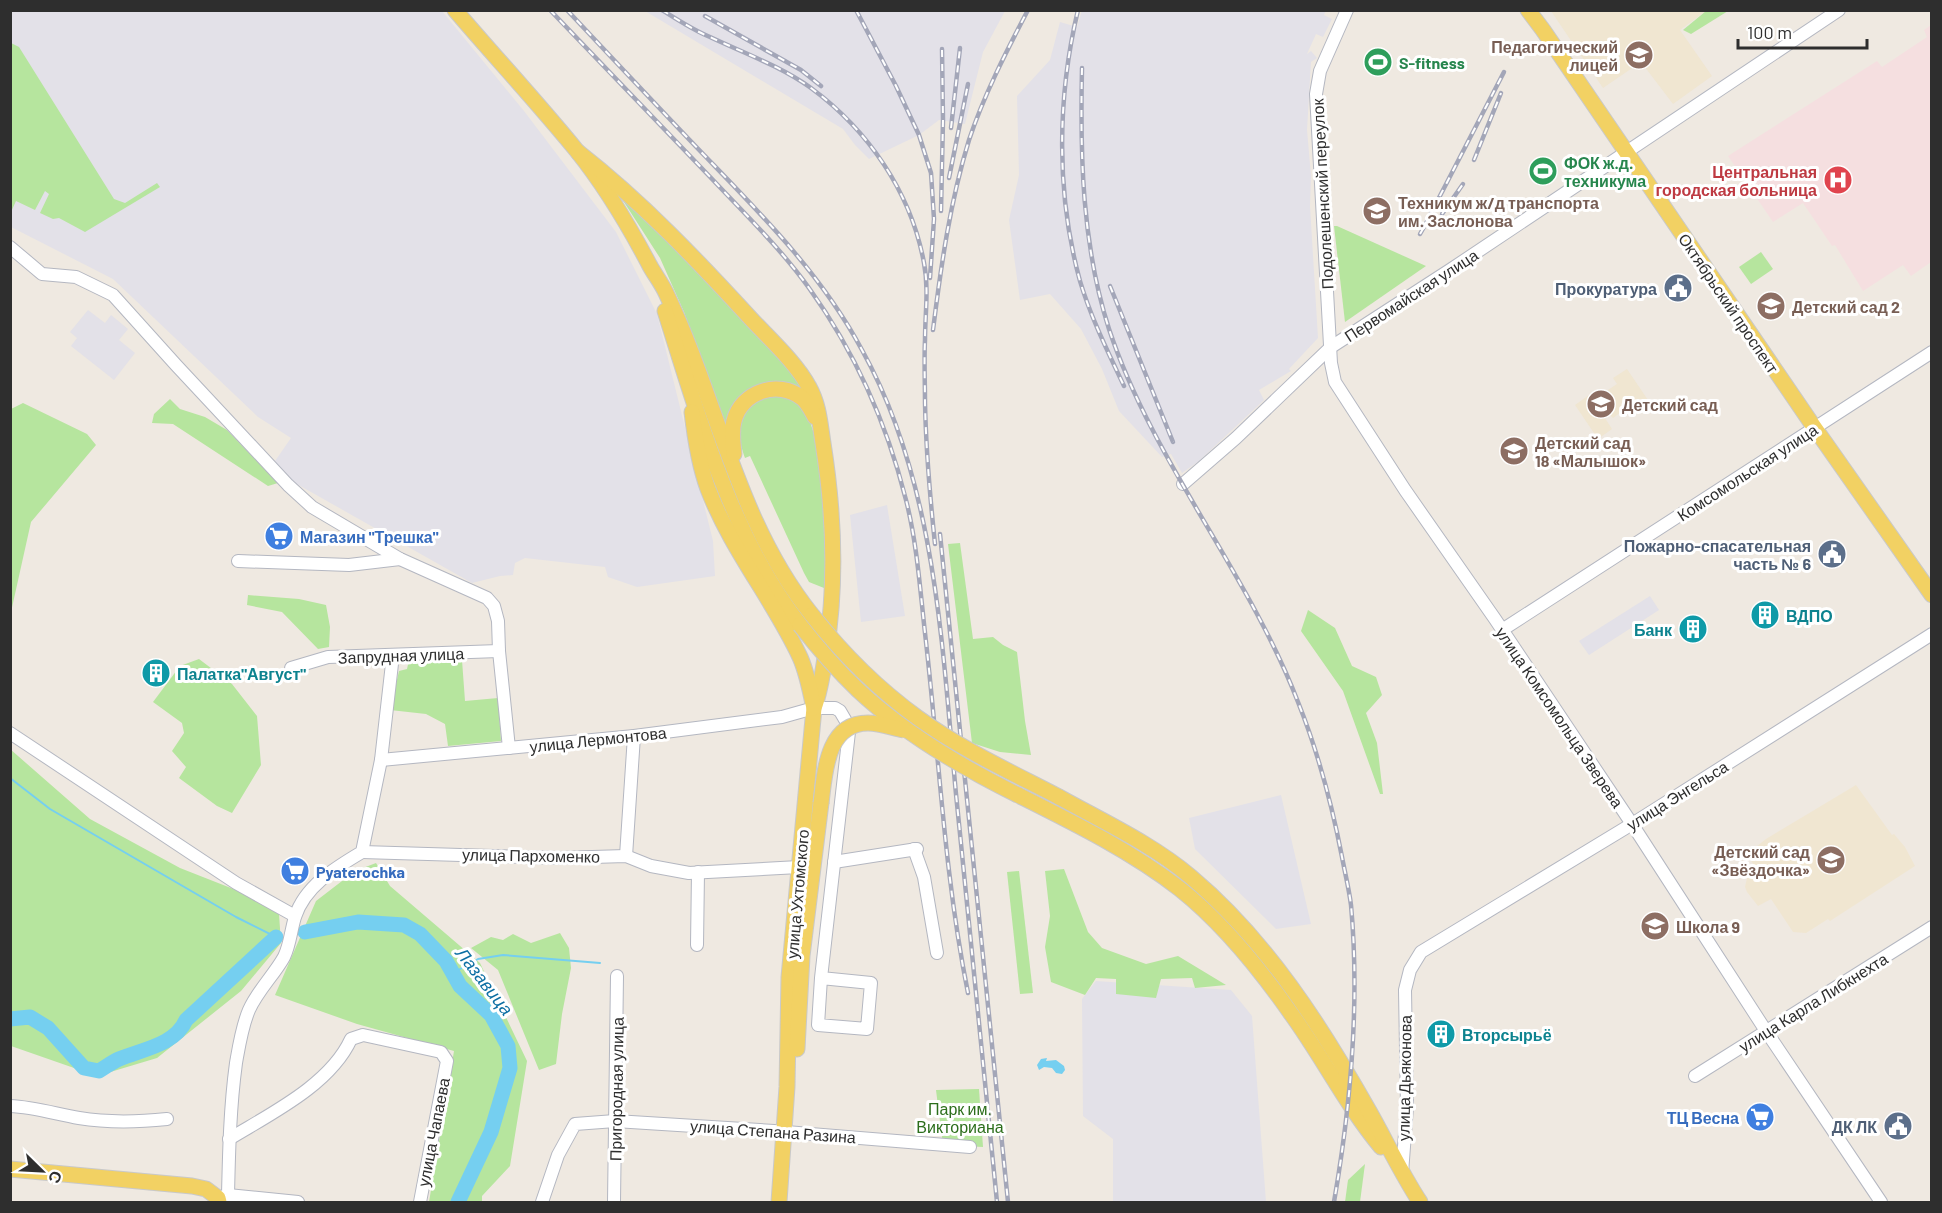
<svg xmlns="http://www.w3.org/2000/svg" width="1942" height="1213" viewBox="0 0 1942 1213" font-family="Barlow,sans-serif">
<style>
.industrial{fill:#e3e1e8}
.education{fill:#f0e6d1}
.medical{fill:#f5dfe0}
.green{fill:#b6e59e}
.water{fill:#75cff0}
.lines{fill:none;stroke-linecap:round;stroke-linejoin:round}
.stream{stroke:#75cff0;stroke-width:2}
.river{stroke:#75cff0;stroke-width:15}
.minor-casing{stroke:#b4b7c1;stroke-width:14}
.major-casing{stroke:#c9c9c9;stroke-width:17}
.minor{stroke:#fff;stroke-width:12}
.major{stroke:#f2d163;stroke-width:15}
.rail-casing{stroke:#a3a6b8;stroke-width:4.5}
.rail{stroke:#fff;stroke-width:2;stroke-dasharray:7;stroke-linecap:butt}
.major-bridge-casing{stroke:#c9c9c9;stroke-width:17;stroke-linecap:butt}
.major-bridge{stroke:#f2d163;stroke-width:15}
.labels{text-anchor:middle;dominant-baseline:central;stroke-width:6;stroke-linejoin:round;paint-order:stroke}
.education-label{font-size:16px;font-weight:bold;fill:#785e54;stroke:#fff;text-anchor:start}
.leisure-label{font-size:16px;font-weight:bold;fill:#27864d;stroke:#fff;text-anchor:start}
.health-label{font-size:16px;font-weight:bold;fill:#be3a42;stroke:#fff;text-anchor:end}
.street-label{font-size:16px;fill:#2e2e2e;stroke:#fff}
.service-label{font-size:16px;font-weight:bold;fill:#4e5e75;stroke:#fff;text-anchor:end}
.shop-label{font-size:16px;font-weight:bold;fill:#366cbe;stroke:#fff;text-anchor:start}
.culture-label{font-size:16px;font-weight:bold;fill:#0d838f;stroke:#fff;text-anchor:start}
.park-label{font-size:16px;fill:#2c6e1b;stroke:#fff}
.water-label{font-size:18px;font-style:italic;fill:#0d6fa3;stroke:#fff}
</style>
<rect width="100%" height="100%" fill="#efe9e1"/>
<g class="industrial">
<polygon points="1082,10 1326,10 1324,15 1332,19 1323,37 1316,34 1307,54 1311,51 1317,58 1311,62 1307,130 1311,176 1310,206 1318,338 1289,369 1291,371 1259,390 1264,400 1199,461 1182,473 1171,454 1162,457 1119,411 1102,369 1081,329 1050,294 1020,300 1009,220 1019,175 1017,96 1050,60 1060,22 1077,27"/>
<polygon points="10,11 442,11 524,111 616,232 657,314 713,541 715,576 637,587 608,577 605,567 525,558 515,563 513,575 500,576 472,583 288,479 275,461 291,438 258,417 113,279 11,227"/>
<polygon points="645,11 1005,11 983,52 965,124 939,120 919,135 869,159 855,145 843,129"/>
<polygon points="88,310 105,323 111,315 128,329 119,340 135,353 114,380 71,346 77,338 70,332"/>
<polygon points="887,505 905,616 861,622 850,515"/>
<polygon points="1650,596 1659,610 1589,655 1579,641"/>
<polygon points="1281,795 1311,924 1276,929 1195,849 1189,818"/>
<polygon points="1096,981 1231,990 1252,1016 1266,1202 1113,1202 1113,1139 1083,1116 1082,999"/>
</g>
<g class="education">
<polygon points="1551,11 1706,11 1680,30 1712,76 1673,104 1641,62 1603,88"/>
<polygon points="1627,369 1650,403 1635,413 1628,402 1623,405 1625,409 1613,418 1610,415 1605,418 1612,429 1598,439 1575,405 1589,395 1593,400 1617,384 1613,378"/>
<polygon points="1856,785 1892,835 1894,834 1905,847 1915,866 1830,921 1828,919 1806,933 1793,932 1771,899 1758,906 1747,892 1745,887 1747,878 1757,870 1747,854 1766,839"/>
</g>
<polygon class="medical" points="1931,25 1931,262 1911,276 1903,265 1863,291 1835,245 1832,246 1803,203 1773,222 1728,156 1877,61 1882,67 1927,37 1924,30"/>
<g class="green">
<polygon points="1706,11 1728,11 1691,34 1683,30"/>
<polygon points="11,43 19,47 114,199 125,203 157,183 160,187 85,232 59,218 53,219 40,213 49,194 45,191 35,210 16,201 11,212"/>
<polygon points="613,185 791,370 808,395 765,385 726,432 684,312 660,258"/>
<polygon points="1334,226 1337,226 1426,266 1345,322"/>
<polygon points="1761,252 1773,269 1751,284 1739,267"/>
<path d="M773,394C780,396 794,398 799,403C827,432 826,546 827,587L824,588L809,582L804,573L750,456L745,458C739,441 732,415 750,403C757,399 766,397 773,394Z"/>
<polygon points="170,399 180,409 205,417 227,430 278,483 268,486 173,424 152,423 154,414"/>
<polygon points="23,403 87,434 96,445 31,522 11,612 11,409"/>
<polygon points="960,543 973,639 993,637 1003,645 1017,652 1025,721 1031,755 1000,752 972,743 948,544"/>
<polygon points="248,595 299,599 326,605 330,627 329,647 318,649 282,612 247,605"/>
<polygon points="1308,610 1335,628 1352,666 1376,677 1382,695 1366,713 1377,743 1383,794 1380,794 1343,691 1301,631"/>
<polygon points="199,659 232,684 257,716 261,765 232,813 217,806 179,778 186,767 172,751 184,733 182,723 153,702 180,666"/>
<polygon points="409,660 462,660 465,701 498,698 501,741 448,746 445,724 426,714 390,710 399,671 407,669"/>
<polygon points="10,749 90,819 180,868 241,892 279,914 281,943 241,991 157,1058 97,1076 11,1046"/>
<path d="M1067,809C1149,853 1222,902 1277,978C1299,1007 1318,1039 1338,1070L1239,938L1066,813Z"/>
<polygon points="376,863 390,886 480,963 527,1061 510,1166 482,1196 482,1202 429,1202 454,1051 357,1024 275,995 316,901 355,871"/>
<polygon points="1064,869 1088,932 1102,948 1146,964 1178,956 1226,985 1195,988 1192,978 1161,979 1156,998 1116,994 1116,979 1096,978 1085,995 1051,982 1045,947 1050,916 1045,871"/>
<polygon points="1019,871 1033,993 1020,994 1007,872"/>
<polygon points="560,933 569,948 571,968 562,1014 556,1064 539,1070 498,970 471,948 491,937 503,940 513,934 531,943"/>
<polygon points="979,1089 983,1147 943,1145 936,1090"/>
<polygon points="1365,1164 1360,1202 1345,1202 1348,1180"/>
</g>
<polygon class="water" points="1047,1058 1046,1061 1056,1060 1064,1066 1065,1070 1062,1074 1056,1073 1052,1068 1044,1067 1039,1070 1037,1065 1041,1059"/>
<g class="lines">
<g class="stream">
<polyline points="10,778 50,809 236,917 276,937"/>
<polyline points="453,973 478,959 503,955 600,963"/>
</g>
<g class="river">
<polyline points="305,932 358,922 404,925 420,934 446,961 460,986 491,1015 508,1046 510,1068 491,1132 458,1202"/>
<path d="M10,1019L30,1017L48,1028L84,1068L99,1071C106,1067 112,1062 119,1059C143,1049 175,1045 186,1020L276,937"/>
</g>
<g class="minor-casing">
<g id="minor">
<polyline points="1347,10 1320,71 1316,94 1331,363 1335,382 1405,490 1495,619 1632,824 1766,1031 1881,1202"/>
<polyline points="10,247 42,274 76,277 113,295 176,365 288,485 312,507 400,559 487,598 494,606 498,621 499,651 509,748"/>
<polyline points="1183,484 1236,438 1331,347 1450,270 1839,10"/>
<polyline points="238,561 349,565 400,559"/>
<polyline points="1502,630 1932,352"/>
<polyline points="291,668 328,657 499,651"/>
<polyline points="10,733 236,883 295,916"/>
<polyline points="381,760 634,736 782,717 814,708 835,708 840,711 847,723 849,732 821,978 818,1025 867,1029 871,983 821,978"/>
<polyline points="914,849 924,877 937,953"/>
<polyline points="362,852 559,858 626,856 651,866 689,873 799,867"/>
<polyline points="626,856 634,736"/>
<polyline points="834,862 917,849"/>
<polyline points="697,945 698,872"/>
<polyline points="1695,1076 1932,927"/>
<path d="M10,1106C34,1107 56,1114 79,1118C109,1123 138,1122 167,1119"/>
<path d="M229,1139C270,1114 330,1085 351,1039L363,1035L441,1052L447,1061L420,1202"/>
<polyline points="1402,1173 1407,1107 1405,990 1410,970 1421,952 1637,821 1932,634"/>
<polyline points="228,1195 298,1202"/>
<path d="M218,1198L228,1195C229,1151 230,1107 236,1063C239,1046 242,1026 249,1010C258,990 274,975 284,957C290,945 291,930 295,917C305,886 335,868 362,852L381,760L393,655"/>
<polyline points="542,1202 558,1155 575,1124 615,1121 774,1131 970,1147"/>
<polyline points="614,1202 617,976"/>
</g>
</g>
<g class="major-casing">
<g id="major">
<path d="M455,10C495,57 538,103 577,151C606,187 629,226 650,266C655,275 662,284 666,293C717,399 737,522 812,615"/>
<polyline points="1528,10 1543,30 1814,427 1932,595"/>
<path d="M578,152C642,202 698,261 753,321C771,340 797,364 809,387C819,405 820,424 823,443C834,512 837,582 826,651C823,671 821,689 814,708L789,977L787,1087L779,1202"/>
<path d="M665,311C698,415 732,539 800,625"/>
<path d="M692,412C695,438 699,465 708,489C731,549 772,598 799,655C807,671 810,691 814,708"/>
<path d="M734,454C733,443 731,432 734,421C741,392 778,379 802,398C808,403 811,410 815,417"/>
<path d="M1018,795C1074,823 1131,851 1180,889C1224,924 1260,969 1292,1015C1323,1058 1347,1106 1381,1147"/>
<path d="M1059,797C1104,822 1152,844 1191,877C1267,941 1321,1026 1369,1111C1386,1141 1401,1173 1420,1202"/>
<polyline points="797,1049 802,956 821,803"/>
<polyline points="10,1169 192,1186 206,1189 218,1198 219,1202"/>
</g>
</g>
<use href="#minor" class="minor"/>
<use href="#major" class="major"/>
<g class="rail-casing">
<g id="rail">
<path d="M550,10C604,67 659,123 713,180C746,215 781,249 809,288C855,352 887,424 906,500C917,543 920,589 925,633C939,753 944,874 968,993"/>
<path d="M567,10C613,59 658,107 704,155C762,215 822,275 862,350C936,483 942,645 956,794C970,930 983,1066 997,1202"/>
<path d="M662,10C678,20 693,30 710,37C744,53 780,66 811,88C868,130 911,192 924,263C929,289 925,314 925,340C924,361 925,382 925,403C926,450 930,497 935,544"/>
<polyline points="856,10 896,86 919,135 931,173 934,219 930,278"/>
<path d="M1078,10C1057,98 1056,194 1080,281C1091,318 1108,352 1124,386"/>
<polyline points="705,16 801,70 821,86"/>
<path d="M1082,68C1080,156 1082,245 1109,329C1153,462 1248,572 1298,702C1318,752 1332,805 1342,857C1345,873 1349,889 1351,905C1360,1004 1351,1104 1334,1202"/>
<polyline points="951,128 960,48"/>
<polyline points="1474,160 1501,93"/>
<polyline points="949,178 968,84"/>
<polyline points="941,211 943,120 942,49"/>
<polyline points="1442,214 1463,184"/>
<polyline points="1427,221 1504,72"/>
<polyline points="1420,234 1432,213"/>
<polyline points="1110,286 1173,442"/>
<path d="M933,330C941,266 950,202 969,140C984,95 1006,52 1028,10"/>
<polyline points="940,534 1008,1202"/>
</g>
</g>
<use href="#rail" class="rail"/>
<g class="major-bridge-casing">
<g id="major-bridge">
<path d="M812,615C842,653 878,689 918,718C961,749 1011,772 1059,797"/>
<path d="M800,625C818,648 837,670 858,690C905,734 961,767 1018,795"/>
<path d="M821,803C825,773 826,723 868,723C880,723 893,728 904,730"/>
</g>
</g>
<use href="#major-bridge" class="major-bridge"/>
</g>
<defs>
<g id="school-disc" transform="scale(1.5)"><circle r="9.5" fill="#8d6e63" stroke="#fff"/><path d="M0-5L7-2L0 1L-7-2ZM-4 1L0 2.5L4 1V4Q0 6-4 4Z" fill="#fff"/></g>
<g id="stadium-disc" transform="scale(1.5)"><circle r="9.5" fill="#2e9e5b" stroke="#fff"/><path d="M0-5a6.5 5 0 1 0 0 10a6.5 5 0 1 0 0-10ZM-3.5-1.8h7v3.6h-7Z" fill="#fff"/></g>
<g id="hospital-disc" transform="scale(1.5)"><circle r="9.5" fill="#e0444e" stroke="#fff"/><path d="M-5-5h3v3.5h4V-5h3V5h-3V1.5h-4V5h-3Z" fill="#fff"/></g>
<g id="university-disc" transform="scale(1.5)"><circle r="9.5" fill="#8d6e63" stroke="#fff"/><path d="M0-5L7-2L0 1L-7-2ZM-4 1L0 2.5L4 1V4Q0 6-4 4Z" fill="#fff"/></g>
<g id="civic-disc" transform="scale(1.5)"><circle r="9.5" fill="#5c6f8a" stroke="#fff"/><path d="M-.6-6.5H3V-4.5H.6V-3L4-1V1h2V6H-6V1h2V-1L-.6-3ZM-1.2 2.5V6h2.4V2.5Z" fill="#fff"/></g>
<g id="supermarket-disc" transform="scale(1.5)"><circle r="9.5" fill="#3f7fe0" stroke="#fff"/><path d="M-6-5.5h2.5l.6 2H6L4.5 2H-2.5L-4.4-4H-6ZM-1.5 3.2a1.3 1.3 0 1 0 .1 0ZM3 3.2a1.3 1.3 0 1 0 .1 0Z" fill="#fff"/></g>
<g id="building-disc" transform="scale(1.5)"><circle r="9.5" fill="#0f9aa8" stroke="#fff"/><path d="M-4-6H4V6H1V3H-1V6H-4ZM-2.5-4.3h1.7v1.8h-1.7ZM.8-4.3h1.7v1.8H.8ZM-2.5-1h1.7V.8h-1.7ZM.8-1h1.7V.8H.8Z" fill="#fff"/></g>
</defs>
<g fill-rule="evenodd">
<use href="#school-disc" x="1639" y="55"/>
<use href="#stadium-disc" x="1378" y="62"/>
<use href="#stadium-disc" x="1543" y="171"/>
<use href="#hospital-disc" x="1838" y="180"/>
<use href="#university-disc" x="1377" y="211"/>
<use href="#civic-disc" x="1678" y="288"/>
<use href="#school-disc" x="1771" y="306"/>
<use href="#school-disc" x="1601" y="404"/>
<use href="#school-disc" x="1514" y="451"/>
<use href="#supermarket-disc" x="279" y="536"/>
<use href="#civic-disc" x="1832" y="554"/>
<use href="#building-disc" x="1765" y="615"/>
<use href="#building-disc" x="1693" y="629"/>
<use href="#building-disc" x="156" y="673"/>
<use href="#school-disc" x="1831" y="860"/>
<use href="#supermarket-disc" x="295" y="871"/>
<use href="#school-disc" x="1655" y="926"/>
<use href="#building-disc" x="1441" y="1034"/>
<use href="#supermarket-disc" x="1760" y="1117"/>
<use href="#civic-disc" x="1898" y="1126"/>
</g>
<g class="labels">
<g class="education-label">
<text x="1618" y="46" text-anchor="end">Педагогический<tspan x="1618" dy="18">лицей</tspan></text>
<text x="1398" y="202">Техникум ж/д транспорта<tspan x="1398" dy="18">им. Заслонова</tspan></text>
<text x="1792" y="306">Детский сад 2</text>
<text x="1622" y="404">Детский сад</text>
<text x="1535" y="442">Детский сад<tspan x="1535" dy="18">18 «Малышок»</tspan></text>
<text x="1810" y="851" text-anchor="end">Детский сад<tspan x="1810" dy="18">«Звёздочка»</tspan></text>
<text x="1676" y="926">Школа 9</text>
</g>
<g class="leisure-label">
<text x="1399" y="62">S-fitness</text>
<text x="1564" y="162">ФОК ж.д.<tspan x="1564" dy="18">техникума</tspan></text>
</g>
<g class="health-label">
<text x="1817" y="171">Центральная<tspan x="1817" dy="18">городская больница</tspan></text>
</g>
<g class="street-label">
<text transform="translate(1322 194) rotate(-93)">Подолешенский переулок</text>
<text transform="translate(1411 295) rotate(-33)">Первомайская улица</text>
<text transform="translate(1729 303) rotate(56)">Октябрьский проспект</text>
<text transform="translate(1747 472) rotate(-33)">Комсомольская улица</text>
<text transform="translate(401 655) rotate(-2)">Запрудная улица</text>
<text transform="translate(1560 717) rotate(56)">улица Комсомольца Зверева</text>
<text transform="translate(598 739) rotate(-6)">улица Лермонтова</text>
<text transform="translate(1677 795) rotate(-32)">улица Энгельса</text>
<text transform="translate(531 855) rotate(1)">улица Пархоменко</text>
<text transform="translate(797 894) rotate(-85)">улица Ухтомского</text>
<text transform="translate(1813 1002) rotate(-32)">улица Карла Либкнехта</text>
<text transform="translate(1404 1078) rotate(-89)">улица Дьяконова</text>
<text transform="translate(616 1089) rotate(-89)">Пригородная улица</text>
<text transform="translate(773 1131) rotate(4)">улица Степана Разина</text>
<text transform="translate(433 1132) rotate(-79)">улица Чапаева</text>
</g>
<g class="service-label">
<text x="1657" y="288">Прокуратура</text>
<text x="1811" y="545">Пожарно-спасательная<tspan x="1811" dy="18">часть № 6</tspan></text>
<text x="1877" y="1126">ДК ЛК</text>
</g>
<g class="shop-label">
<text x="300" y="536">Магазин "Трешка"</text>
<text x="316" y="871">Pyaterochka</text>
<text x="1739" y="1117" text-anchor="end">ТЦ Весна</text>
</g>
<g class="culture-label">
<text x="1786" y="615">ВДПО</text>
<text x="1672" y="629" text-anchor="end">Банк</text>
<text x="177" y="673">Палатка"Август"</text>
<text x="1462" y="1034">Вторсырьё</text>
</g>
<g class="park-label">
<text x="960" y="1108">Парк им.<tspan x="960" dy="18">Викториана</tspan></text>
</g>
<g class="water-label">
<text transform="translate(485 981) rotate(52)">Лазавица</text>
</g>
</g>
<rect width="1942" height="1213" fill="none" stroke="#2e2e2e" stroke-width="24"/>
<g transform="translate(42 1171) rotate(114)" stroke="#ffffff" stroke-width="4.5" paint-order="stroke">
<path d="M0-4.5L10 22L0 15L-10 22Z" fill="#2e2e2e"/>
<text y="-9" font-size="16" font-weight="bold" text-anchor="middle" fill="#2e2e2e">С</text>
</g>
<path d="M1738 39v9h129v-9" fill="none" stroke="#2e2e2e" stroke-width="3"/>
<text x="1747" y="39" font-size="18" fill="#2e2e2e" stroke="#ffffff" stroke-width="4.5" paint-order="stroke">100 m</text>
</svg>
